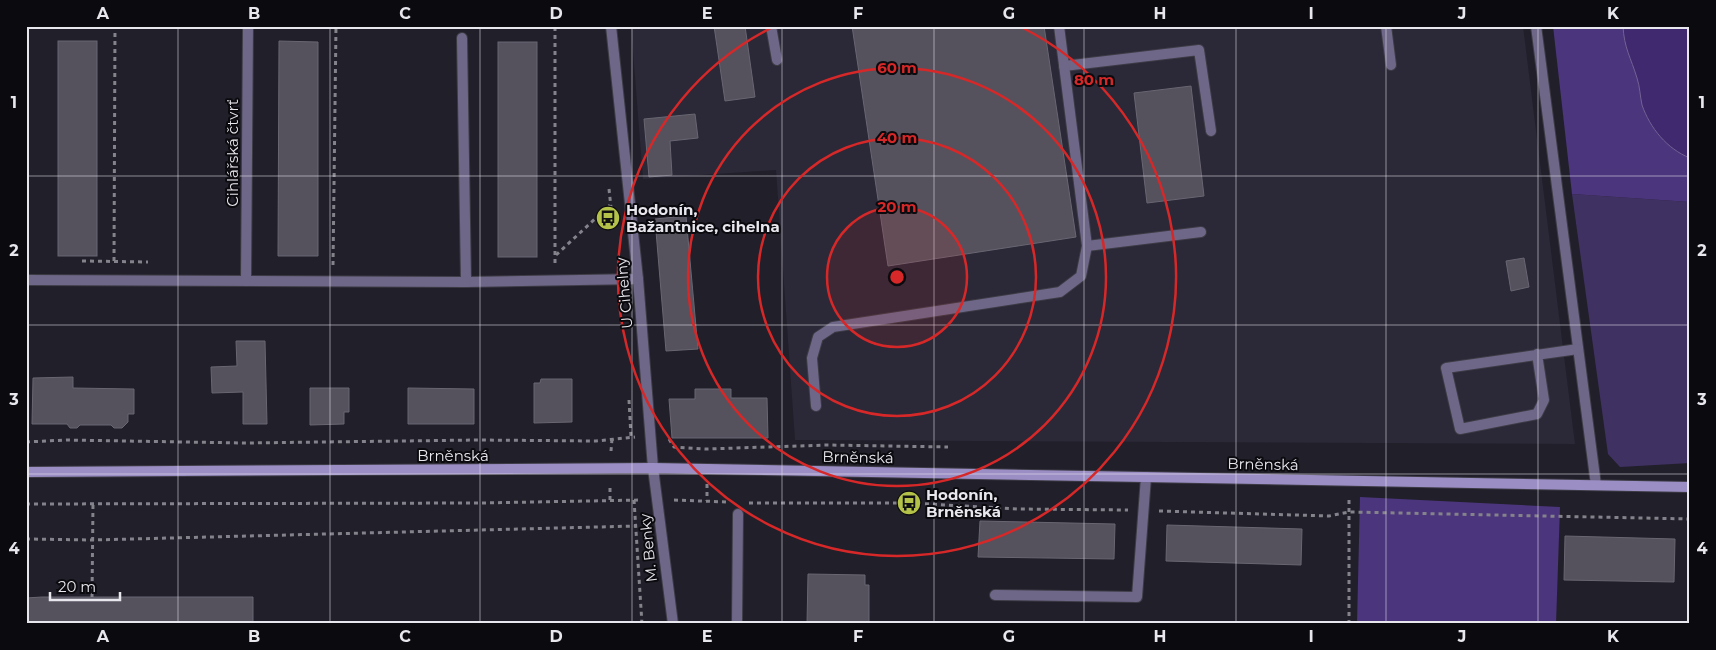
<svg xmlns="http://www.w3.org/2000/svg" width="1716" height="650" viewBox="0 0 1716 650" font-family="Montserrat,sans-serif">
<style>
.built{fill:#2b2837}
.green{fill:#403163}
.forest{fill:#4b357c}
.water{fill:#40296f;stroke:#736295}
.building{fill:#55525e;stroke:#696672}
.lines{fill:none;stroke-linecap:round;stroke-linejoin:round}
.service-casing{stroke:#3d3b45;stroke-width:12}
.minor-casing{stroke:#3d3b45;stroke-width:12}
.secondary-casing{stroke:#3d3b45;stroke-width:12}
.path{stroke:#84828b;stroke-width:3;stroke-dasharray:4 4;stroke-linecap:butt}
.service{stroke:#6e6788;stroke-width:10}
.minor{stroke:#6e6788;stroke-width:10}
.secondary{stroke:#9b8ec4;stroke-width:10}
.grid{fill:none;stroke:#e9e7ee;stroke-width:1;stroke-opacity:0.55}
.ring{fill:none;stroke:#d62828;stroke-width:2.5}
.labels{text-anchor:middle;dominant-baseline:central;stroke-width:4;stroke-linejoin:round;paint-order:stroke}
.street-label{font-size:15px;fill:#e9e7ee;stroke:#0b0a0e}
.poi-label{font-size:15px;font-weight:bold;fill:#e9e7ee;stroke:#0b0a0e;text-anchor:start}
.centre{fill:#d62828;stroke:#0b0a0e;stroke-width:2.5}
.ring-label{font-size:15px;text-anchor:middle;font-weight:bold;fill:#d62828;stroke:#0b0a0e;stroke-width:4;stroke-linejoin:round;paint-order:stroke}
.neatline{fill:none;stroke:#e9e7ee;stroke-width:2}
.grid-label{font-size:16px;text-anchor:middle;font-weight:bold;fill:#e9e7ee}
</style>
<rect width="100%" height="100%" fill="#211f29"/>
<polygon class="built" points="631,26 1523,26 1575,444 795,440 776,170 643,179"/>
<polygon class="green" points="1572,194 1690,202 1690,463 1620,467 1608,454"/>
<g class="forest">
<polygon points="1553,26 1690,26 1690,202 1572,194"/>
<polygon points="1360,497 1560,507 1556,624 1357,624"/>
</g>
<path class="water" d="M1623,26H1690V158C1667,149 1650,128 1642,105C1640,96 1640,87 1637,78C1631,58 1624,48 1623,26Z"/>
<g class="building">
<polygon points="714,26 745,26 755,97 725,101"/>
<polygon points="852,26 1044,26 1076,237 888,266"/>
<rect x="58" y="41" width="39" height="215"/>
<polygon points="279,41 318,42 318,256 278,256"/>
<rect x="498" y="42" width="39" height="215"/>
<polygon points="1191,86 1204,196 1147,203 1134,93"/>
<polygon points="695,114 698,138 670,141 672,175 649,177 644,119"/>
<polygon points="686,216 698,349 666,351 655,219"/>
<polygon points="1524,258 1529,287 1511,291 1506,261"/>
<polygon points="236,341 265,341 267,424 243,424 243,392 212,393 211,367 237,366"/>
<polygon points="73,377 73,388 134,389 134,414 128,414 128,422 122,428 114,428 111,425 80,425 77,428 70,428 67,424 32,424 33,378"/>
<polygon points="541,379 572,379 572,422 534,423 534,383 540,383"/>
<polygon points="310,388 349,388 349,412 344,412 344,424 310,425"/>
<polygon points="408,388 474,389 474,424 408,424"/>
<polygon points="695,389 731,389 731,398 767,398 768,438 672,438 669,399 695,399"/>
<polygon points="980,521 1115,524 1114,559 978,557"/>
<polygon points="1167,525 1302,529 1301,565 1166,561"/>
<polygon points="1565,536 1675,539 1674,582 1564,580"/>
<polygon points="808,574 865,575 865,585 869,585 869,624 807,624"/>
<polygon points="42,597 253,597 253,624 26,624 26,598"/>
</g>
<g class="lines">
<g class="service-casing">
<g id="service">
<polyline points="771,26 777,60"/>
<polyline points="1386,26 1391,65"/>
<polyline points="1536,26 1596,485"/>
<polyline points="1064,66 1199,50 1211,131"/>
<polyline points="1087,246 1201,232"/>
<polyline points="1537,354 1544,400 1537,414 1460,429 1446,368 1578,349"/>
<polyline points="816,406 812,358 818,337 833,327 1060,292 1081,276 1087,246 1059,26"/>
<polyline points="995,595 1137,597 1146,477"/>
<polyline points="737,624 738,514"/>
</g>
</g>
<g class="minor-casing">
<g id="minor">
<polyline points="611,26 638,279 653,468 673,624"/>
<polyline points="462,38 466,282 638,279"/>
<polyline points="26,280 466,282"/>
<polyline points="246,281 248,26"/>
</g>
</g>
<g class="secondary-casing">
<polyline id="secondary" points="26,472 653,468 1690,487"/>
</g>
<g class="path">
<polyline points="183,26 232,27"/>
<polyline points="263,27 406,26"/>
<polyline points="609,189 612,217"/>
<polyline points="556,255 610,205"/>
<polyline points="82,261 148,262"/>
<polyline points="114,261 115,26"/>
<polyline points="555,263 555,26"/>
<polyline points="333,265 336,26"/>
<polyline points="629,400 631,437"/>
<polyline points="669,439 674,447 706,449 828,445 948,447"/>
<polyline points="26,442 66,440 245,443 479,440 596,441 635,437"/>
<polyline points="611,451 612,439"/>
<polyline points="707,484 707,501"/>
<polyline points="610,500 610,485"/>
<polyline points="634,500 642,624"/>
<polyline points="674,500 728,502"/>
<polyline points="749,503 909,503 1019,509 1128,510"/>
<polyline points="26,504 480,503 641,500"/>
<polyline points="1159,511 1329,516 1349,512 1690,519"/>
<polyline points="26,539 93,540 636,526"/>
<polyline points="92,597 93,503"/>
<polyline points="1349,624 1349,497"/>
</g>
<use href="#service" class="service"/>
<use href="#minor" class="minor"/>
<use href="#secondary" class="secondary"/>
</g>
<path class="grid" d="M178,26V624M330,26V624M480,26V624M632,26V624M782,26V624M934,26V624M1084,26V624M1236,26V624M1386,26V624M1538,26V624M26,176H1690M26,325H1690M26,474H1690"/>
<circle cx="897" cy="277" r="70" fill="#d62828" fill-opacity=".12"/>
<g class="ring">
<circle cx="897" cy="277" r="70"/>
<circle cx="897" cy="277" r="139"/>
<circle cx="897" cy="277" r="209"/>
<path d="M1021 27A279 279 0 1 1 773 27"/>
</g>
<defs>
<g id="bus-disc" transform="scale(1.25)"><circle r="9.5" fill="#b5c249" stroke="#0b0a0e"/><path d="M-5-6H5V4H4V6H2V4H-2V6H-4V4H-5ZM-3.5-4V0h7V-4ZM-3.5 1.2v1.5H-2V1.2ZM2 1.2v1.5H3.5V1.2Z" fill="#111"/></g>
</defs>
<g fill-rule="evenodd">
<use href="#bus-disc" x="608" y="218"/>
<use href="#bus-disc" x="909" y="503"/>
</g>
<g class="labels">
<g class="street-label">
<text transform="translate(232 153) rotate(-90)">Cihlářská čtvrť</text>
<text transform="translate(624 293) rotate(-95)">U Cihelny</text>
<text x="453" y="455">Brněnská</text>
<text transform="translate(858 457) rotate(1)">Brněnská</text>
<text transform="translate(1263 464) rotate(1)">Brněnská</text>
<text transform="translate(648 548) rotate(-96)">M. Benky</text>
</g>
<g class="poi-label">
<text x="626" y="209">Hodonín,<tspan x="626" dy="17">Bažantnice, cihelna</tspan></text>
<text x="926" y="494">Hodonín,<tspan x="926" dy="17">Brněnská</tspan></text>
</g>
</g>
<circle cx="897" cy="277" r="8" class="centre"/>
<g class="ring-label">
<text x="897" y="73">60 m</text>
<text x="1094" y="85">80 m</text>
<text x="897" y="143">40 m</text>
<text x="897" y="212">20 m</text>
</g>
<rect width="1716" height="650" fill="none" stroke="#0b0a0e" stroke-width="55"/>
<path d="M50 592v8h70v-8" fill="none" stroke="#e9e7ee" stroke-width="2.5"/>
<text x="58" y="592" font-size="15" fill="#e9e7ee" stroke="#0b0a0e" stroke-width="4" paint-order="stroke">20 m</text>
<rect x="28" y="28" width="1660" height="594" class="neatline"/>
<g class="grid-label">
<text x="103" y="19">A</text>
<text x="254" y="19">B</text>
<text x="405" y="19">C</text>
<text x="556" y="19">D</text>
<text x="707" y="19">E</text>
<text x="858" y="19">F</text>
<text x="1009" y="19">G</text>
<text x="1160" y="19">H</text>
<text x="1311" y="19">I</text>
<text x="1462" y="19">J</text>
<text x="1613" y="19">K</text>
<text x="14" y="108">1</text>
<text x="1702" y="108">1</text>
<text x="14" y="256">2</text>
<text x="1702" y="256">2</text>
<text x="14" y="405">3</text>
<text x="1702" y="405">3</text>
<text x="14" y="554">4</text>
<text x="1702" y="554">4</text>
<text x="103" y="642">A</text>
<text x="254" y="642">B</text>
<text x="405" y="642">C</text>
<text x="556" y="642">D</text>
<text x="707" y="642">E</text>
<text x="858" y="642">F</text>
<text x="1009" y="642">G</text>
<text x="1160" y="642">H</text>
<text x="1311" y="642">I</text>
<text x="1462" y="642">J</text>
<text x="1613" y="642">K</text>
</g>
</svg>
